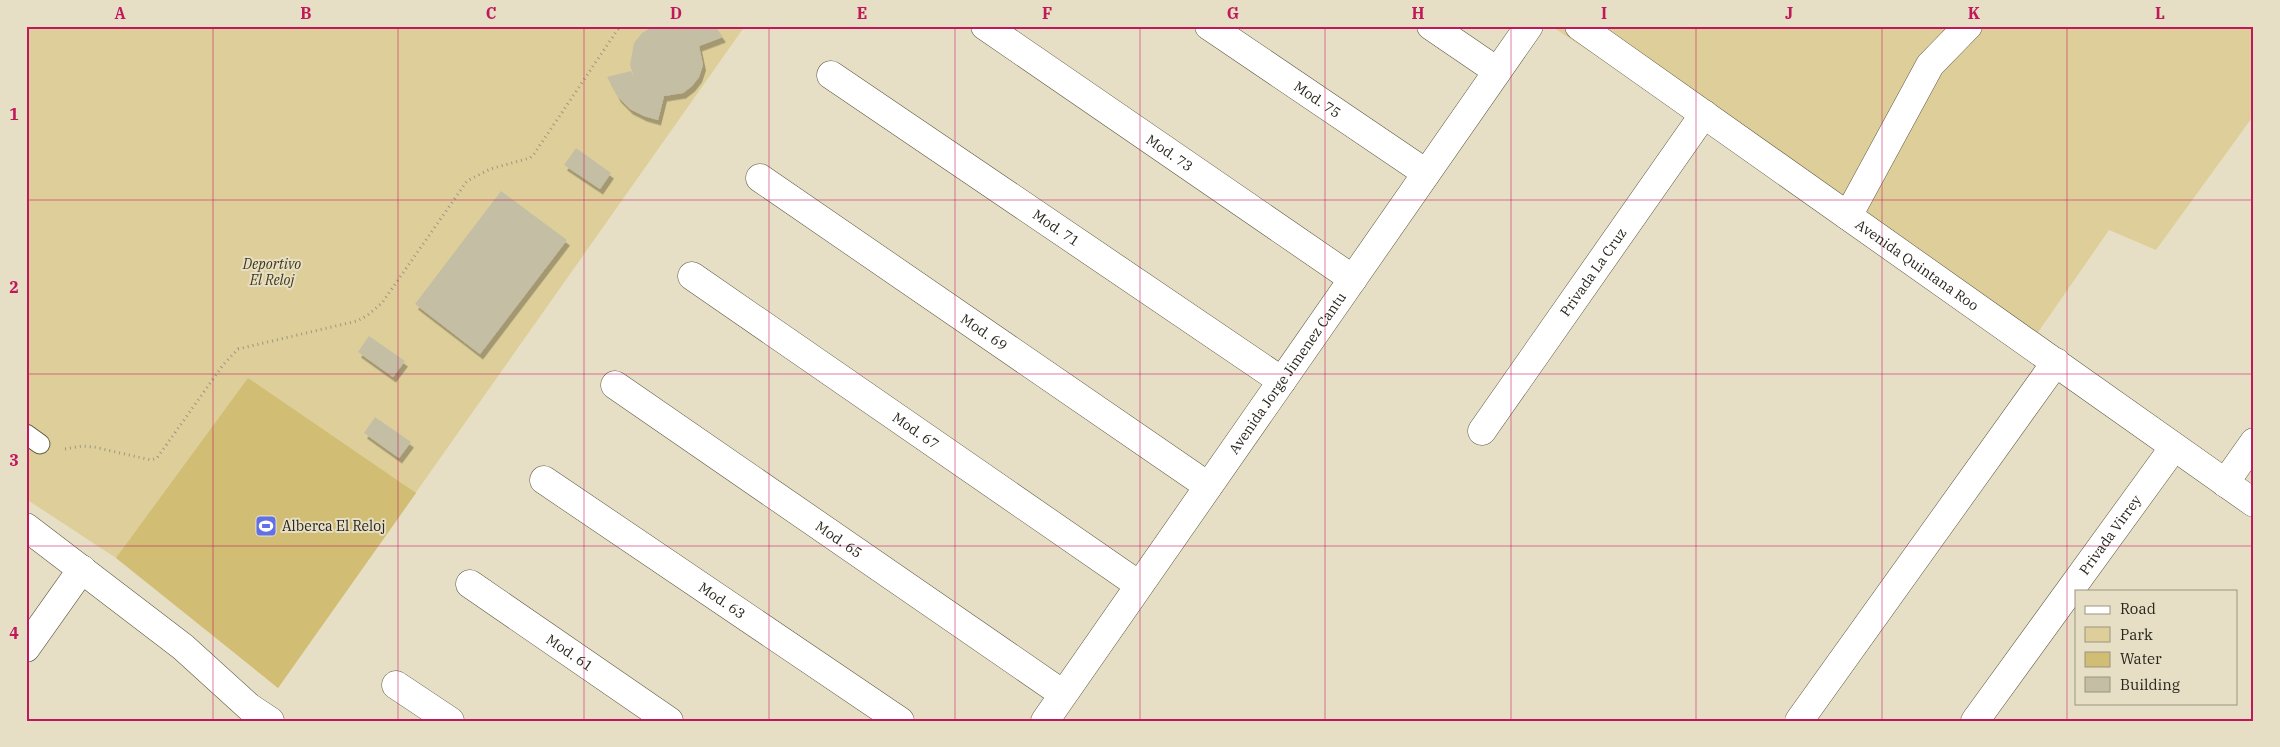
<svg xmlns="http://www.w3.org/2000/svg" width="2280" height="747" viewBox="0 0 2280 747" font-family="'IBM Plex Serif',serif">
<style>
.green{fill:#decf9a}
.water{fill:#d1bd73}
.building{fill:#c4bea5;filter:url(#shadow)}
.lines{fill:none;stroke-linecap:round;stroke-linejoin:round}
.service-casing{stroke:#605a43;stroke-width:21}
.minor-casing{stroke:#605a43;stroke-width:29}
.secondary-casing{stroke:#605a43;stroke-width:29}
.path{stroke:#9c9683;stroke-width:3;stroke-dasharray:1 4;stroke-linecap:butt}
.service{stroke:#fff;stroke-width:19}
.minor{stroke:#fff;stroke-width:28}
.secondary{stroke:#fff;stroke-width:28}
.grid{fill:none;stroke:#c2185b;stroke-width:1;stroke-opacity:0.55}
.labels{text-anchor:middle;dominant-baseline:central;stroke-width:4;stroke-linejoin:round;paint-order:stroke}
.street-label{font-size:14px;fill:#28251c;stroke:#e6dfc5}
.park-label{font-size:14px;font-style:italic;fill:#403716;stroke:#e6dfc5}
.poi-label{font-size:14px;fill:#28251c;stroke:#e6dfc5;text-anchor:start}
.neatline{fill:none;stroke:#c2185b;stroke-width:2}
.grid-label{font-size:16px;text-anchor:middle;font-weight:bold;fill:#c2185b}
</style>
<defs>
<filter id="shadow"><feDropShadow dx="3" dy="5.5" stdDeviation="0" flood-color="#0004"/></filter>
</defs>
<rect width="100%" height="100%" fill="#e6dfc5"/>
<g class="green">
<polygon points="26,26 745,26 278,688 158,589 116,558 26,499"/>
<polygon points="1551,26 2254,26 2254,115 2156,250 2109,230 2030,344"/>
</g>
<polygon class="water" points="248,378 416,493 278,688 116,558"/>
<g class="building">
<polygon points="654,26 715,26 723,37 699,46 703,65 699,77 692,86 683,93 664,96 658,120 644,116 630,109 618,97 607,77 631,71 634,77 630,65 634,43 642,33"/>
<polygon points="576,148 611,173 600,189 564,165"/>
<polygon points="501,191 567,240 480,354 415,304"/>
<polygon points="369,336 405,361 393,377 358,352"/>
<polygon points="375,417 411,442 399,458 364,433"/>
</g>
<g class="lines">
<g class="service-casing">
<polyline id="service" points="26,434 40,444"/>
</g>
<g class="minor-casing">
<g id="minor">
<path id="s1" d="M985,26L1353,279"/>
<path id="s2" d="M1209,26L1426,173"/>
<polyline points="1431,26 1497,71"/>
<path id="s3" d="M831,75L1282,381"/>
<path id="s4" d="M760,178L1208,486"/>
<polyline points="1848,216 1930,65 1968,26"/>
<path id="s5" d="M692,276L1139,585"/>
<path id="s6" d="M615,385L1063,694"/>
<path id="s7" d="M1482,431L1704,114"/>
<path id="s8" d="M544,480L900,721"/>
<polyline points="2225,483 2254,442"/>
<polyline points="26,527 183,647 249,707 270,721"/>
<path id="s9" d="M470,584L669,721"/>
<polyline points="26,648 82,569"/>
<polyline points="396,685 450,721"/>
<polyline points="1799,721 2056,362"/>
<path id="s10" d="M1975,721L2174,447"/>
</g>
</g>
<g class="secondary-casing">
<g id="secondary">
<path id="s11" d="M1579,26L2254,503"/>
<path id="s12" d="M1045,721L1529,26"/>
</g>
</g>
<polyline class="path" points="65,449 82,446 94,447 151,460 157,458 223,365 238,349 357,321 368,315 382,303 467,181 490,169 530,158 534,154 620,26"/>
<use href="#service" class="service"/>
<use href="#minor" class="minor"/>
<use href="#secondary" class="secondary"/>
</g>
<path class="grid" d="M213,26V721M398,26V721M584,26V721M769,26V721M955,26V721M1140,26V721M1325,26V721M1511,26V721M1696,26V721M1882,26V721M2067,26V721M26,200H2254M26,374H2254M26,546H2254"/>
<defs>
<g id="stadium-square" transform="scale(1.125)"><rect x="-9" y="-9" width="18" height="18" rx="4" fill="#6270e8" stroke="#e6dfc5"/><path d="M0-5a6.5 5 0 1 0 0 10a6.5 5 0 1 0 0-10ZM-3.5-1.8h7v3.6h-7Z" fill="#fff"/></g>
</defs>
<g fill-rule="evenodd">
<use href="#stadium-square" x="266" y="526"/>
</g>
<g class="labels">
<g class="street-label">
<text stroke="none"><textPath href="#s2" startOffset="131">Mod. 75</textPath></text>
<text stroke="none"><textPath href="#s1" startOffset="224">Mod. 73</textPath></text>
<text stroke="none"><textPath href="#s3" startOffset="272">Mod. 71</textPath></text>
<text stroke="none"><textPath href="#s11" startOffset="414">Avenida Quintana Roo</textPath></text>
<text stroke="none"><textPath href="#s7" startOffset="194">Privada La Cruz</textPath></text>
<text stroke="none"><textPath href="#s4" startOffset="272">Mod. 69</textPath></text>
<text stroke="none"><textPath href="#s12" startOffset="424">Avenida Jorge Jimenez Cantu</textPath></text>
<text stroke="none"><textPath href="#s5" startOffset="272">Mod. 67</textPath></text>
<text stroke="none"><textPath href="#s10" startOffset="230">Privada Virrey</textPath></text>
<text stroke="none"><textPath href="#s6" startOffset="272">Mod. 65</textPath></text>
<text stroke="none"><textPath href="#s8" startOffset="215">Mod. 63</textPath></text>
<text stroke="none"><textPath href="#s9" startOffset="121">Mod. 61</textPath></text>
</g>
<g class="park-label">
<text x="272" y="264">Deportivo<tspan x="272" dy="16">El Reloj</tspan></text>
</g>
<g class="poi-label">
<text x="282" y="526">Alberca El Reloj</text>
</g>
</g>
<rect width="2280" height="747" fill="none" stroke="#e6dfc5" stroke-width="55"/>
<rect x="2075" y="590" width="162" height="115" fill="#e6dfc5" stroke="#9a9581"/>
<rect x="2085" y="606" width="25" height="8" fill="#ffffff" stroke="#9a9581"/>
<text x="2120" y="614" font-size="15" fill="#28251c">Road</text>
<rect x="2085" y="627" width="25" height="15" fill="#decf9a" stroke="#9a9581"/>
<text x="2120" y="640" font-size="15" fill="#28251c">Park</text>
<rect x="2085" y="652" width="25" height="15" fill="#d1bd73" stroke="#9a9581"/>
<text x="2120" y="664" font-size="15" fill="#28251c">Water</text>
<rect x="2085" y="677" width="25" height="15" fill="#c4bea5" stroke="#9a9581"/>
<text x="2120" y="690" font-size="15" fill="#28251c">Building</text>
<rect x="28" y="28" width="2224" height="692" class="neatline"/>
<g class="grid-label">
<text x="120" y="19">A</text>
<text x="306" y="19">B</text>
<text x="491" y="19">C</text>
<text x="676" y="19">D</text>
<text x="862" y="19">E</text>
<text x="1047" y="19">F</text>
<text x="1233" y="19">G</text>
<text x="1418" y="19">H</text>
<text x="1604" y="19">I</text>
<text x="1789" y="19">J</text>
<text x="1974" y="19">K</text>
<text x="2160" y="19">L</text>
<text x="14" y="120">1</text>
<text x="14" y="293">2</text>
<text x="14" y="466">3</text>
<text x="14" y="639">4</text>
</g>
</svg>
